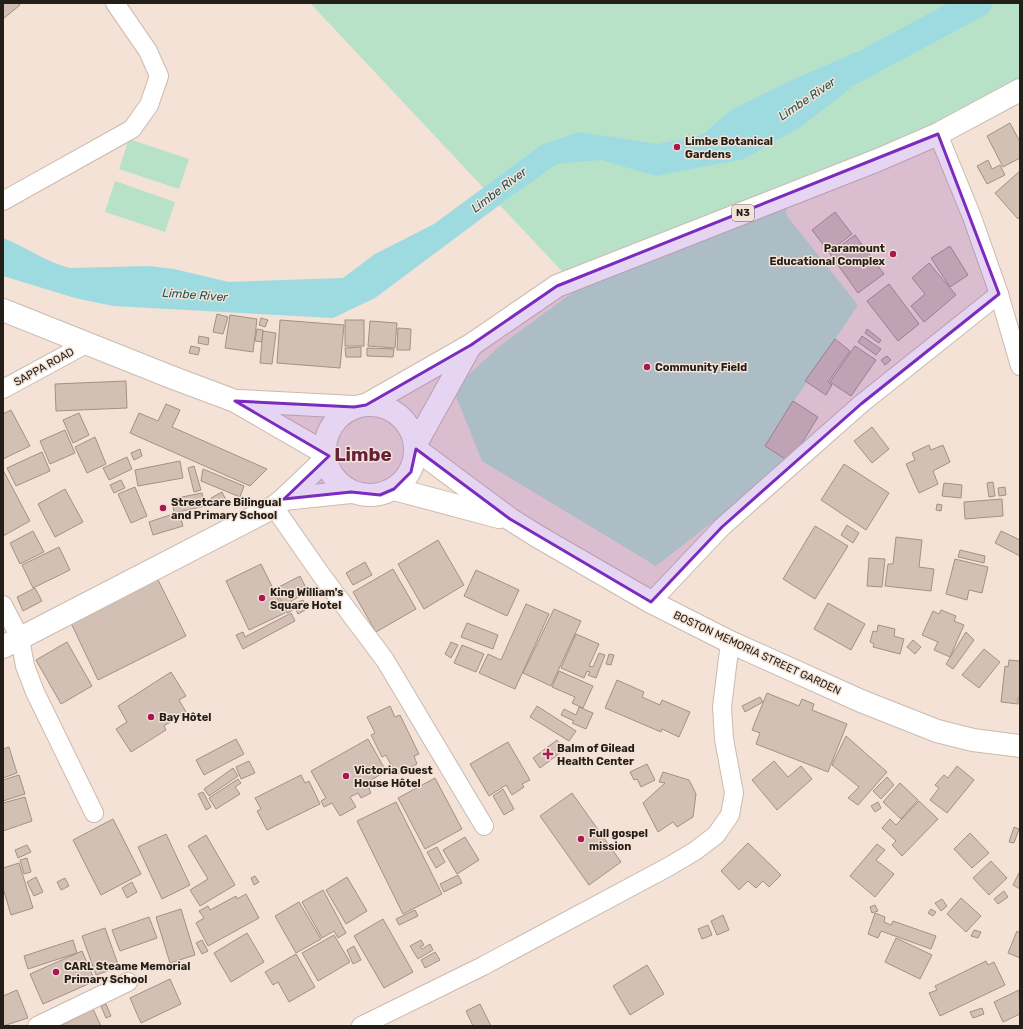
<svg xmlns="http://www.w3.org/2000/svg" width="1023" height="1029" viewBox="0 0 1023 1029" font-family="Rubik,sans-serif">
<style>
.green{fill:#b8e2c8}
.water{fill:#9edbe0}
.lines{fill:none;stroke-linecap:round;stroke-linejoin:round}
.river{stroke:#9edbe0;stroke-width:28}
.building{fill:#d1c0b3;stroke:#a29286}
.street-casing{stroke:#cbbaae;stroke-width:20}
.secondary-casing{stroke:#cbbaae;stroke-width:24}
.highway-casing{stroke:#cbbaae;stroke-width:24}
.street{stroke:#fff;stroke-width:18}
.secondary{stroke:#fff;stroke-width:22}
.highway{stroke:#fff;stroke-width:22}
.marked{fill:#7b2cbf;fill-opacity:0.2;stroke:#7b2cbf;stroke-width:3;stroke-linejoin:round}
.poi-dot{fill:#a91853;stroke:#f3e2d5;stroke-width:1.5}
.labels{text-anchor:middle;dominant-baseline:central;stroke-width:3;stroke-linejoin:round;paint-order:stroke}
.shield{fill:#f3e2d5;stroke:#625951;stroke-width:1}
.shield-label{font-size:10px;font-weight:bold;fill:#241e19}
.poi-label{font-size:11px;font-weight:bold;fill:#241e19;stroke:#f3e2d5;text-anchor:start}
.street-label{font-size:11px;fill:#241e19;stroke:#f3e2d5}
.water-label{font-size:12px;font-style:italic;fill:#1e5357;stroke:#f3e2d5}
.town-label{font-size:19px;font-weight:bold;fill:#652137;stroke:#f3e2d5}
</style>
<rect width="100%" height="100%" fill="#f3e2d5"/>
<g class="green">
<polygon points="310,3 1020,3 1020,97 573,283"/>
<polygon points="129,139 189,159 179,189 119,169"/>
<polygon points="115,181 175,202 165,232 105,212"/>
<polygon points="785,203 787,216 858,305 765,445 790,462 656,566 482,461 453,389 501,345 572,293"/>
</g>
<path class="water" d="M856,52L851,88L802,126L744,159L656,176L601,160L557,164L513,195L375,298L333,318L113,306L75,298L3,276V238C26,247 47,263 71,268L149,266L174,269L229,282L343,278L375,254L434,224L541,145L579,132L658,144L702,135L731,110L792,80Z"/>
<g class="lines">
<polyline class="river" points="820,88 978,3"/>
</g>
<g class="building">
<polygon points="3,3 18,3 20,5 3,19"/>
<polygon points="1010,123 1020,142 1020,158 1003,167 987,136"/>
<polygon points="988,160 992,169 1000,165 1005,175 987,184 977,166"/>
<polygon points="1020,171 1020,216 1018,219 995,193"/>
<polygon points="835,212 852,234 829,252 812,230"/>
<polygon points="855,235 884,274 858,293 830,254"/>
<polygon points="950,246 968,275 950,287 931,258"/>
<polygon points="929,263 956,295 924,322 911,306 925,294 912,278"/>
<polygon points="889,284 919,324 898,341 867,301"/>
<polygon points="217,314 228,317 223,334 213,332"/>
<polygon points="230,315 257,319 253,352 225,348"/>
<polygon points="261,318 268,320 265,327 259,325"/>
<polygon points="280,320 344,325 340,368 277,363"/>
<rect x="345" y="320" width="19" height="26"/>
<polygon points="370,321 397,323 395,348 368,346"/>
<polygon points="398,328 411,329 410,350 397,350"/>
<polygon points="257,329 263,330 262,342 255,341"/>
<polygon points="867,329 881,340 879,343 865,333"/>
<polygon points="263,331 276,333 272,364 260,363"/>
<polygon points="199,336 209,338 208,345 198,343"/>
<polygon points="862,336 881,349 876,355 858,342"/>
<polygon points="835,339 850,351 828,382 832,385 826,395 805,381"/>
<polygon points="191,346 200,348 198,355 189,353"/>
<polygon points="855,346 876,360 851,396 830,382"/>
<polygon points="361,347 361,357 346,357 345,348"/>
<polygon points="367,348 394,349 393,357 367,356"/>
<polygon points="887,356 891,360 885,365 881,360"/>
<polygon points="126,381 127,408 56,411 55,384"/>
<polygon points="793,401 818,417 790,462 765,446"/>
<polygon points="166,404 180,410 172,427 267,469 250,486 130,433 139,413 158,421"/>
<polygon points="11,410 30,446 3,459 3,414"/>
<polygon points="79,413 89,435 73,443 63,420"/>
<polygon points="872,427 889,449 872,463 854,441"/>
<polygon points="65,430 75,453 50,464 40,441"/>
<polygon points="95,437 106,464 87,473 75,447"/>
<polygon points="929,445 931,450 943,445 950,462 933,471 938,484 919,493 906,464 915,460 912,453"/>
<polygon points="140,449 142,456 134,460 131,453"/>
<polygon points="42,452 50,471 16,486 7,468"/>
<polygon points="127,457 132,469 109,480 103,468"/>
<polygon points="180,461 183,478 138,486 135,470"/>
<polygon points="844,464 889,493 866,530 821,500"/>
<polygon points="194,466 201,490 194,492 188,468"/>
<polygon points="203,469 244,486 240,497 201,481"/>
<polygon points="3,470 30,521 3,536"/>
<polygon points="121,480 125,488 114,493 110,485"/>
<polygon points="993,482 995,496 989,497 987,483"/>
<polygon points="944,483 962,485 961,498 942,496"/>
<polygon points="135,487 147,516 131,523 118,494"/>
<polygon points="1005,487 1006,495 999,496 998,488"/>
<polygon points="65,489 83,522 55,537 38,504"/>
<polygon points="222,492 226,500 216,506 211,498"/>
<polygon points="202,493 205,506 174,513 172,499"/>
<polygon points="1002,499 1003,516 965,519 964,502"/>
<polygon points="937,504 942,505 941,511 936,510"/>
<polygon points="179,512 183,526 153,535 149,522"/>
<polygon points="847,525 859,533 853,543 841,535"/>
<polygon points="815,526 848,546 815,599 783,579"/>
<polygon points="33,531 44,552 20,564 10,543"/>
<polygon points="1001,531 1020,540 1020,556 995,543"/>
<polygon points="896,537 922,540 919,567 934,569 931,591 885,586 888,564 893,564"/>
<polygon points="438,540 464,585 424,609 398,564"/>
<polygon points="59,547 70,570 33,588 22,565"/>
<polygon points="960,550 985,556 984,563 958,557"/>
<polygon points="869,558 885,559 882,587 867,586"/>
<polygon points="955,559 988,567 982,593 969,590 967,600 946,594"/>
<polygon points="365,562 372,575 353,585 346,573"/>
<polygon points="261,564 285,613 249,630 226,581"/>
<polygon points="393,569 416,609 376,632 353,592"/>
<polygon points="476,570 519,590 507,616 464,596"/>
<polygon points="300,576 308,592 291,601 295,609 287,613 275,589"/>
<polygon points="157,578 186,636 98,680 70,621"/>
<polygon points="35,588 42,601 23,611 17,597"/>
<polygon points="303,600 307,609 298,614 293,604"/>
<polygon points="828,603 865,624 851,650 814,629"/>
<polygon points="526,604 549,614 515,689 479,673 488,654 501,660"/>
<polygon points="554,609 581,621 551,686 523,673"/>
<polygon points="941,610 956,616 954,621 964,625 950,657 934,650 938,642 922,635 933,611 939,614"/>
<polygon points="291,613 295,621 243,649 236,635 243,632 245,637"/>
<polygon points="467,623 498,635 493,649 461,637"/>
<polygon points="878,625 895,629 894,636 904,639 900,654 873,647 874,644 870,642 873,631 877,632"/>
<polygon points="966,632 974,640 953,669 946,664"/>
<polygon points="576,634 599,644 589,666 593,667 599,653 605,655 596,678 588,675 590,672 587,671 584,678 561,668"/>
<polygon points="913,640 921,647 915,654 907,647"/>
<polygon points="67,642 92,686 61,704 36,660"/>
<polygon points="451,642 458,645 451,658 445,654"/>
<polygon points="462,645 484,654 476,672 454,663"/>
<polygon points="984,649 1000,662 979,688 962,675"/>
<polygon points="609,654 614,655 611,665 606,664"/>
<polygon points="1009,660 1020,661 1020,698 1018,698 1018,704 1001,702 1005,666 1008,667"/>
<polygon points="559,671 593,686 583,708 572,703 575,697 552,687"/>
<polygon points="171,672 186,696 179,700 186,712 164,726 166,730 131,752 116,729 127,722 118,706"/>
<polygon points="617,680 644,692 642,697 660,705 662,700 690,712 679,737 662,729 661,732 605,708"/>
<polygon points="767,693 799,706 802,699 814,704 812,710 847,724 828,772 756,744 760,733 752,730"/>
<polygon points="760,697 763,702 745,712 742,706"/>
<polygon points="390,706 395,717 400,715 419,754 414,756 417,764 396,775 386,755 382,757 371,735 375,733 367,717"/>
<polygon points="537,706 576,731 569,741 530,717"/>
<polygon points="579,707 593,713 586,729 572,723 574,721 561,715 564,709 576,715"/>
<polygon points="846,736 887,772 858,805 848,798 859,787 832,765"/>
<polygon points="236,739 244,754 204,775 196,760"/>
<polygon points="368,739 386,771 368,782 371,787 369,789 371,793 361,798 358,793 350,797 356,807 340,816 332,803 324,807 321,801 326,798 311,771"/>
<polygon points="557,740 564,750 540,768 533,758"/>
<polygon points="508,742 530,780 522,784 524,787 512,795 506,785 489,796 470,764"/>
<polygon points="9,747 17,773 3,778 3,749"/>
<polygon points="249,761 255,773 241,779 236,767"/>
<polygon points="774,761 788,777 801,766 812,779 777,810 752,780"/>
<polygon points="647,764 655,780 641,787 637,779 634,780 630,772"/>
<polygon points="957,766 974,780 947,813 930,800 939,788 935,785 944,775 948,778"/>
<polygon points="233,768 238,776 209,796 204,789"/>
<polygon points="663,772 689,780 696,794 693,817 677,827 673,822 658,832 643,803 665,783 659,782"/>
<polygon points="19,775 25,794 3,801 3,780"/>
<polygon points="301,775 305,783 309,781 320,804 267,830 257,811 261,809 255,798"/>
<polygon points="887,777 894,785 881,799 873,791"/>
<polygon points="435,778 462,829 425,849 398,798"/>
<polygon points="238,779 241,783 235,787 240,794 216,809 209,798"/>
<polygon points="900,783 918,800 901,819 883,802"/>
<polygon points="503,789 514,809 504,815 493,796"/>
<polygon points="203,792 211,807 206,810 198,794"/>
<polygon points="572,793 621,862 589,885 540,816"/>
<polygon points="25,797 32,821 3,831 3,803"/>
<polygon points="919,801 938,819 902,856 892,845 896,841 882,828 890,819 896,825"/>
<polygon points="396,802 442,894 403,914 357,821"/>
<polygon points="878,802 881,808 875,812 871,806"/>
<polygon points="113,819 141,874 101,895 73,840"/>
<polygon points="1014,827 1019,829 1014,843 1009,842"/>
<polygon points="970,833 989,853 972,868 954,849"/>
<polygon points="166,834 190,885 162,899 138,847"/>
<polygon points="206,835 235,885 200,906 190,890 208,879 188,846"/>
<polygon points="465,837 479,860 457,874 443,850"/>
<polygon points="748,843 781,875 769,887 763,881 756,888 748,881 739,890 721,871"/>
<polygon points="877,844 885,850 876,860 894,874 875,897 850,876"/>
<polygon points="27,845 31,852 18,858 15,850"/>
<polygon points="437,847 445,862 436,868 427,852"/>
<polygon points="27,858 31,872 24,874 20,860"/>
<polygon points="991,861 1007,878 989,895 973,878"/>
<polygon points="19,863 33,908 11,915 3,888 3,868"/>
<polygon points="1020,871 1020,889 1013,885"/>
<polygon points="458,875 462,883 444,892 440,884"/>
<polygon points="255,876 259,882 254,885 251,878"/>
<polygon points="36,877 43,892 34,896 27,882"/>
<polygon points="347,877 367,911 346,924 326,890"/>
<polygon points="65,878 69,886 61,890 57,882"/>
<polygon points="132,882 137,892 127,898 122,888"/>
<polygon points="323,890 346,933 338,938 334,931 322,938 302,902"/>
<polygon points="1004,891 1008,897 998,904 994,899"/>
<polygon points="246,894 259,918 208,946 196,923 204,918 199,911 208,906 210,910 236,896 237,899"/>
<polygon points="961,898 981,916 966,932 947,914"/>
<polygon points="942,899 947,906 941,911 935,903"/>
<polygon points="299,902 321,939 296,953 275,916"/>
<polygon points="875,905 878,911 872,913 870,907"/>
<polygon points="181,909 195,955 170,963 156,917"/>
<polygon points="931,909 936,912 933,916 928,913"/>
<polygon points="415,910 418,916 399,925 396,919"/>
<polygon points="875,913 885,917 884,922 891,925 893,921 936,936 931,949 881,931 878,938 868,934"/>
<polygon points="723,915 729,930 717,935 711,921"/>
<polygon points="149,917 157,938 120,951 112,930"/>
<polygon points="383,919 413,972 384,988 354,936"/>
<polygon points="708,925 712,935 702,939 698,929"/>
<polygon points="105,928 119,967 96,975 82,936"/>
<polygon points="974,930 981,932 978,938 971,936"/>
<polygon points="1017,931 1020,933 1020,958 1008,953"/>
<polygon points="247,933 264,962 231,982 214,953"/>
<polygon points="334,935 350,962 318,981 302,953"/>
<polygon points="896,938 932,955 920,979 885,962"/>
<polygon points="73,940 77,953 28,969 24,956"/>
<polygon points="202,940 208,951 202,954 196,943"/>
<polygon points="421,940 424,945 420,947 422,949 430,944 433,950 418,959 410,946"/>
<polygon points="354,946 361,960 353,964 347,950"/>
<polygon points="82,951 95,981 43,1004 30,974"/>
<polygon points="435,952 440,960 425,968 421,960"/>
<polygon points="296,954 315,987 289,1002 278,982 273,985 265,972"/>
<polygon points="986,961 988,965 994,962 1005,985 940,1016 929,993 937,990 935,986"/>
<polygon points="647,965 664,994 630,1015 613,986"/>
<polygon points="170,979 181,1004 141,1023 130,998"/>
<polygon points="17,990 28,1018 3,1026 3,996"/>
<polygon points="1019,990 1020,1014 1003,1022 994,1002"/>
<polygon points="106,1004 111,1016 106,1018 101,1006"/>
<polygon points="480,1004 491,1026 473,1026 466,1011"/>
<polygon points="982,1008 984,1014 973,1018 970,1012"/>
<polygon points="93,1009 101,1026 60,1026"/>
</g>
<g class="lines">
<g class="street-casing">
<g id="street">
<polyline points="3,201 132,129 149,105 159,76 148,51 115,3"/>
<polyline points="999,294 1020,366"/>
<polyline points="3,389 86,344"/>
<polyline points="274,507 322,576 385,660 484,826"/>
<polyline points="651,602 722,527 861,404 999,294 972,217 938,134"/>
<polyline points="3,605 20,638 25,666 35,692 94,813"/>
<polyline points="37,1026 128,982"/>
<polyline points="361,1026 483,966 668,867 695,851 716,835 730,815 734,793 724,739 722,707 730,642"/>
</g>
</g>
<g class="secondary-casing">
<g id="secondary">
<polyline points="3,310 171,377 235,401 325,453"/>
<polyline points="239,401 354,407"/>
<polyline points="284,499 351,492"/>
<polyline points="3,647 274,507 284,499 325,460"/>
</g>
</g>
<g class="highway-casing">
<g id="highway">
<circle cx="370" cy="450" r="45"/>
<polyline points="366,405 471,345 557,286 878,160 938,134 1020,90"/>
<polyline points="416,444 471,345"/>
<polyline points="416,449 510,519 537,536 651,602 730,642 861,701 937,731 973,740 1020,746"/>
<polyline points="394,489 499,517"/>
</g>
</g>
<use href="#street" class="street"/>
<use href="#secondary" class="secondary"/>
<use href="#highway" class="highway"/>
</g>
<path class="marked" d="M938,134L999,294L861,404L722,527L651,602L510,519L416,449L411,472L394,489L380,495L351,492L284,499L329,456L235,401L354,407L366,405L471,345L557,286Z"/>
<g class="poi-dot">
<circle cx="677" cy="147" r="4"/>
<circle cx="893" cy="254" r="4"/>
<circle cx="647" cy="367" r="4"/>
<circle cx="163" cy="508" r="4"/>
<circle cx="262" cy="598" r="4"/>
<circle cx="151" cy="717" r="4"/>
<path d="M546 748h4v4h4v4h-4v4h-4v-4h-4v-4h4z"/>
<circle cx="346" cy="776" r="4"/>
<circle cx="581" cy="839" r="4"/>
<circle cx="56" cy="972" r="4"/>
</g>
<g class="labels">
<rect class="shield" x="732" y="205" width="22" height="16" rx="3"/>
<g class="shield-label">
<text x="743" y="213">N3</text>
</g>
<g class="poi-label">
<text x="685" y="141">Limbe Botanical<tspan x="685" dy="13">Gardens</tspan></text>
<text x="885" y="248" text-anchor="end">Paramount<tspan x="885" dy="13">Educational Complex</tspan></text>
<text x="655" y="367">Community Field</text>
<text x="171" y="502">Streetcare Bilingual<tspan x="171" dy="13">and Primary School</tspan></text>
<text x="270" y="592">King William's<tspan x="270" dy="13">Square Hotel</tspan></text>
<text x="159" y="717">Bay Hôtel</text>
<text x="557" y="748">Balm of Gilead<tspan x="557" dy="13">Health Center</tspan></text>
<text x="354" y="770">Victoria Guest<tspan x="354" dy="13">House Hôtel</tspan></text>
<text x="589" y="833">Full gospel<tspan x="589" dy="13">mission</tspan></text>
<text x="64" y="966">CARL Steame Memorial<tspan x="64" dy="13">Primary School</tspan></text>
</g>
<g class="street-label">
<text transform="translate(44 367) rotate(-29)">SAPPA ROAD</text>
<text transform="translate(757 653) rotate(25)">BOSTON MEMORIA STREET GARDEN</text>
</g>
<g class="water-label">
<text transform="translate(807 99) rotate(-34)">Limbe River</text>
<text transform="translate(499 190) rotate(-37)">Limbe River</text>
<text transform="translate(195 295) rotate(4)">Limbe River</text>
</g>
<g class="town-label">
<text x="363" y="454">Limbe</text>
</g>
</g>
<rect width="1023" height="1029" fill="none" stroke="#241e19" stroke-width="8"/>
</svg>
